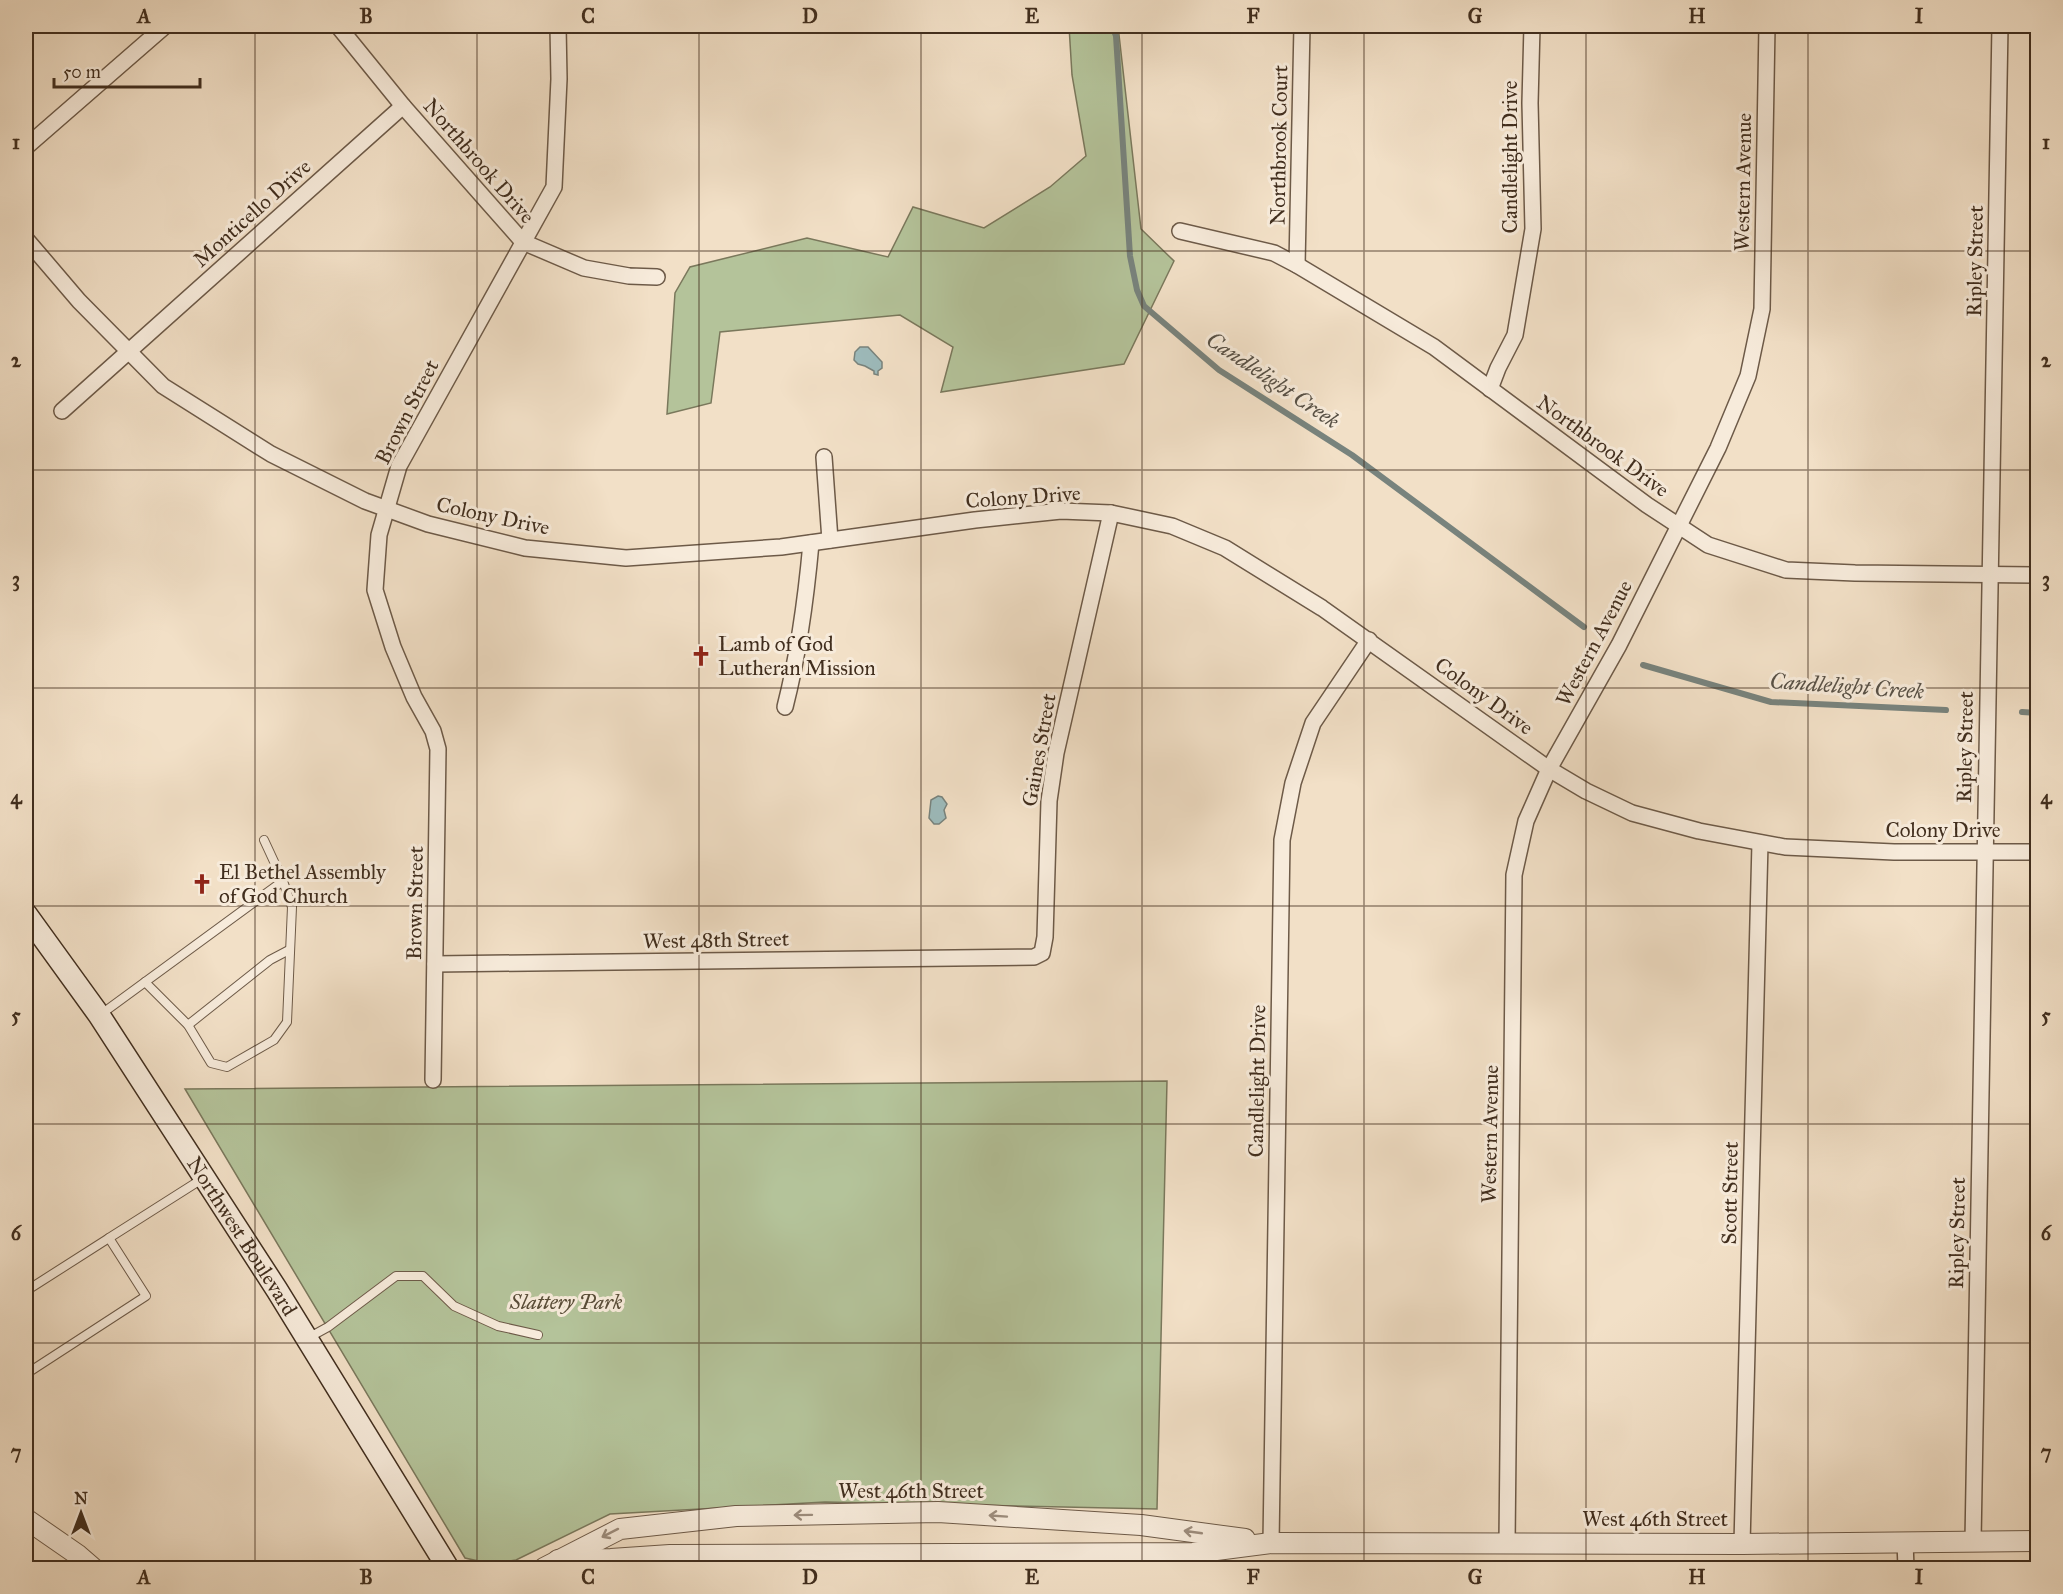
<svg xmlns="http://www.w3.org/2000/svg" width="2063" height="1594" viewBox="0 0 2063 1594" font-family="'IM FELL Great Primer',serif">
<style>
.green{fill:#b4c39a;stroke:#7a785c;stroke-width:1.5}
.water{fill:#9dbbbc;stroke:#78837d;stroke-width:1.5}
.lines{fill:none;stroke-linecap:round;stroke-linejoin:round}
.stream{stroke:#78837d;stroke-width:6}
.service-casing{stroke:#6d5a48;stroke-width:10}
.minor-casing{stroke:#6d5a48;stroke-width:18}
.tertiary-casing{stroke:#6d5a48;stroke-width:22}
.secondary-casing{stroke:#412e1e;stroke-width:24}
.service{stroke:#f7ebdb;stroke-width:8}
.minor{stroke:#f7ebdb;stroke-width:15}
.tertiary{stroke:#f7ebdb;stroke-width:20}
.secondary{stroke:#f7ebdb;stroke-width:21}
.oneway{stroke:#9c8c7c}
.grid{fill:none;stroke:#412e1e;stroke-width:1.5;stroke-opacity:0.55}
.labels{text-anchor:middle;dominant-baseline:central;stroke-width:6;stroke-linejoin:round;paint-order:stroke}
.street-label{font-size:21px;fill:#412e1e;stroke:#f7ebdb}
.poi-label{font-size:21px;fill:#412e1e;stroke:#f7ebdb;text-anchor:start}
.park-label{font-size:21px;font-style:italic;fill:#584c37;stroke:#f7ebdb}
.water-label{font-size:22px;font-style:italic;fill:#585146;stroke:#f7ebdb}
.neatline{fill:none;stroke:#412e1e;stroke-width:2}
.grid-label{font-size:20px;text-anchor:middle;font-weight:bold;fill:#412e1e}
</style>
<rect width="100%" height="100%" fill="#f2e0c7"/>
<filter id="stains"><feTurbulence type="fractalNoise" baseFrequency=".00333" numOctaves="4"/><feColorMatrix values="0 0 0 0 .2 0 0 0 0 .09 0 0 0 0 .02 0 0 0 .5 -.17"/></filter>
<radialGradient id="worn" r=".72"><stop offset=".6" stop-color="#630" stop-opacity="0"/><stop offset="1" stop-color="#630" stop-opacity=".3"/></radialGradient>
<g class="green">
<polygon points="1069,26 1118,26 1141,229 1174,261 1124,364 941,392 953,347 900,315 720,332 711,403 667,414 675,293 690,267 807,238 888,257 913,207 984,228 1050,187 1086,156 1072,75"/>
<polygon points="1167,1081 1157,1509 825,1502 610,1514 516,1560 492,1564 465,1558 185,1089"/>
</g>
<g class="water">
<polygon points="860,347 868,347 882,362 882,368 878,371 878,375 874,374 874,371 865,366 858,364 854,360 855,352"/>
<polygon points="938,796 942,797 947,804 944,810 946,818 939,824 934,824 929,818 931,800"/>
</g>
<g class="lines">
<g class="stream">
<polyline points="1112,26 1116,36 1130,256 1137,290 1144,306 1219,370 1352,455 1584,627"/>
<polyline points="1643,665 1771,702 1946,710"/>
<polyline points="2022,712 2038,713"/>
</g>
<g class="service-casing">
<g id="service">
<polyline points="145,982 188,1025 211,1063 227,1067 274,1040 287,1022 292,907 283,881 264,840"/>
<polyline points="100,1015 283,881"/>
<polyline points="188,1025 270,960 289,950"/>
<polyline points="109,1238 202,1179"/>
<polyline points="26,1291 109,1238 146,1296 26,1374"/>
<polyline points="308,1338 328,1327 396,1276 423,1276 454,1306 498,1326 538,1335"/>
</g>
</g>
<g class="minor-casing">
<g id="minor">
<polyline points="338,26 403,106 523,242 584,268 629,276 657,277"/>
<polyline points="26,147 165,26"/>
<polyline points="1180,231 1274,253 1297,265 1434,347 1647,505 1708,545 1786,570 1855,573 2038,575"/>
<polyline points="26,239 79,301 163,386 271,454 365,501 428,524 525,548 626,558 781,547 975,520 1061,511 1111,513 1172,526 1225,548 1322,608 1549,769 1586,791 1632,813 1699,831 1785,847 1894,852 2038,852"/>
<polyline points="1297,265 1302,26"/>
<polyline points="1490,389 1498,368 1515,335 1533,229 1530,103 1532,26"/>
<polyline points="62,411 403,106"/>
<polyline points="824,457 830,540"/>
<path d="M785,707C799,652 806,599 811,543"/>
<polyline points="435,964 1034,957 1042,953 1045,937 1049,801 1056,753 1111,513"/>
<polyline points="433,1080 438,749 433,731 414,697 393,647 375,590 379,535 399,466 554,187 559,79 558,26"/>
<polyline points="1973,1541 2000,26"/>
<polyline points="1905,1542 1906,1568"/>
<polyline points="1271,1543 1282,840 1293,783 1313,723 1369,640"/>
<polyline points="1507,1543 1514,875 1526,821 1549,769 1619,645 1718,448 1748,376 1762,309 1767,26"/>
<polyline points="1742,1544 1760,843"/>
</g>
</g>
<g class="tertiary-casing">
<g id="tertiary">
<polyline points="26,1519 78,1555 93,1568"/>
<polyline points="558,1560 611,1559 670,1555 1193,1553 1271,1543 1742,1544 2038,1541"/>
<polyline points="544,1568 620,1529 736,1516 938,1512 1141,1525 1245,1539"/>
</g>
</g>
<g class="secondary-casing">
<g id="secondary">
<path id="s1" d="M26,914L99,1015L277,1290L448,1568"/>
</g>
</g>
<use href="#service" class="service"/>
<use href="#minor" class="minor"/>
<use href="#tertiary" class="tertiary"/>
<use href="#secondary" class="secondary"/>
</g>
<defs><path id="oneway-shaft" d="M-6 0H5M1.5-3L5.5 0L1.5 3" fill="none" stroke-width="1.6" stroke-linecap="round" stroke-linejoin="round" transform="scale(1.5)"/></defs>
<g class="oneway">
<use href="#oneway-shaft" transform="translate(803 1515) rotate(179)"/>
<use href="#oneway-shaft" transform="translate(998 1516) rotate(-176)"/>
<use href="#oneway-shaft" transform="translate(1193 1532) rotate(-172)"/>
<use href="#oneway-shaft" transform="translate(610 1533) rotate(153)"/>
</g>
<path class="grid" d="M255,26V1568M477,26V1568M699,26V1568M921,26V1568M1142,26V1568M1364,26V1568M1586,26V1568M1808,26V1568M26,251H2038M26,470H2038M26,688H2038M26,906H2038M26,1124H2038M26,1343H2038"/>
<defs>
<g id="church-bare" transform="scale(1.62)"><path d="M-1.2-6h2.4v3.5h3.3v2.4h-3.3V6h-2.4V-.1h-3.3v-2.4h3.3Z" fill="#8f2418" stroke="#f7ebdb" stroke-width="2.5" paint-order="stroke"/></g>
</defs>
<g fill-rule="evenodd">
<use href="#church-bare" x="701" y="656"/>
<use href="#church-bare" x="202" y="884"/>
</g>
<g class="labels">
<g class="street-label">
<text transform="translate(1279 145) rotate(-89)">Northbrook Court</text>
<text transform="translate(1510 157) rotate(-90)">Candlelight Drive</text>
<text transform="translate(479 161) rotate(49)">Northbrook Drive</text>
<text transform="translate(1743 182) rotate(-89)">Western Avenue</text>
<text transform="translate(252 213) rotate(-42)">Monticello Drive</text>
<text transform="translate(1975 261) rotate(-89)">Ripley Street</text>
<text transform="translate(407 412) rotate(-63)">Brown Street</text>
<text transform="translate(1603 446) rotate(36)">Northbrook Drive</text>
<text transform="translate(1023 497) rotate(-4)">Colony Drive</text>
<text transform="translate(493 516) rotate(12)">Colony Drive</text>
<text transform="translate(1594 643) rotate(-62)">Western Avenue</text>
<text transform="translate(1484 696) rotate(36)">Colony Drive</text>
<text transform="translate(1965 747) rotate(-89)">Ripley Street</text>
<text transform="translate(1039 750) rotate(-80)">Gaines Street</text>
<text x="1943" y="830">Colony Drive</text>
<text transform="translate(415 903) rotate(-89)">Brown Street</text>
<text transform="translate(716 940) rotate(-1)">West 48th Street</text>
<text transform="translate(1257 1081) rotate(-89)">Candlelight Drive</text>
<text transform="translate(1490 1134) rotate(-89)">Western Avenue</text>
<text transform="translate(1730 1193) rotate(-89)">Scott Street</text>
<text transform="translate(1957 1233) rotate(-89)">Ripley Street</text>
<text stroke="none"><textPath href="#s1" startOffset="388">Northwest Boulevard</textPath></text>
<text x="911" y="1491">West 46th Street</text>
<text x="1655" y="1519">West 46th Street</text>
</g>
<g class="poi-label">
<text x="718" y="644">Lamb of God<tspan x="718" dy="24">Lutheran Mission</tspan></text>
<text x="219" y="872">El Bethel Assembly<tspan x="219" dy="24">of God Church</tspan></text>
</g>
<g class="park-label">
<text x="566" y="1302">Slattery Park</text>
</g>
<g class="water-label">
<text transform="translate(1273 380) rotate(34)">Candlelight Creek</text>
<text transform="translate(1847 686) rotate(4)">Candlelight Creek</text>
</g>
</g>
<rect width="2063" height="1594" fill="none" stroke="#f2e0c7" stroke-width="66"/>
<g transform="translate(81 1513)" stroke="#f7ebdb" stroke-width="4.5" paint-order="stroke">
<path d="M0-4.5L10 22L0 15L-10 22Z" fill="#412e1e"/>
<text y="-9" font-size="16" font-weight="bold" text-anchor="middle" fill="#412e1e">N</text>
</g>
<path d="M54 78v9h146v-9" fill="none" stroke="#412e1e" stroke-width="3"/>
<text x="63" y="78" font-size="18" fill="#412e1e" stroke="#f7ebdb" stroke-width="4.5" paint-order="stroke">50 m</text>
<rect x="33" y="33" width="1997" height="1528" class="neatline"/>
<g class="grid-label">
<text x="144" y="23">A</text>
<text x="366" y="23">B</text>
<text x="588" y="23">C</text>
<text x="810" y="23">D</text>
<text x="1032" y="23">E</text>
<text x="1253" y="23">F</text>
<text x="1475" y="23">G</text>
<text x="1697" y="23">H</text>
<text x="1919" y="23">I</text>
<text x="16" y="149">1</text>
<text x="2046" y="149">1</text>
<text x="16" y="367">2</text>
<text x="2046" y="367">2</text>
<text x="16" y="586">3</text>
<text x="2046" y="586">3</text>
<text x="16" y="804">4</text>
<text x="2046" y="804">4</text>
<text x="16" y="1022">5</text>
<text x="2046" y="1022">5</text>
<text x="16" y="1240">6</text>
<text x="2046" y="1240">6</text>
<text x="16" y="1459">7</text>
<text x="2046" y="1459">7</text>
<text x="144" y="1584">A</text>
<text x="366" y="1584">B</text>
<text x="588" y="1584">C</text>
<text x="810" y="1584">D</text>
<text x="1032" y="1584">E</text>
<text x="1253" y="1584">F</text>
<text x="1475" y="1584">G</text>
<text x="1697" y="1584">H</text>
<text x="1919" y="1584">I</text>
</g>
<rect width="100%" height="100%" filter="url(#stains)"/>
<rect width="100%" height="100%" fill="url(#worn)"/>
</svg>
